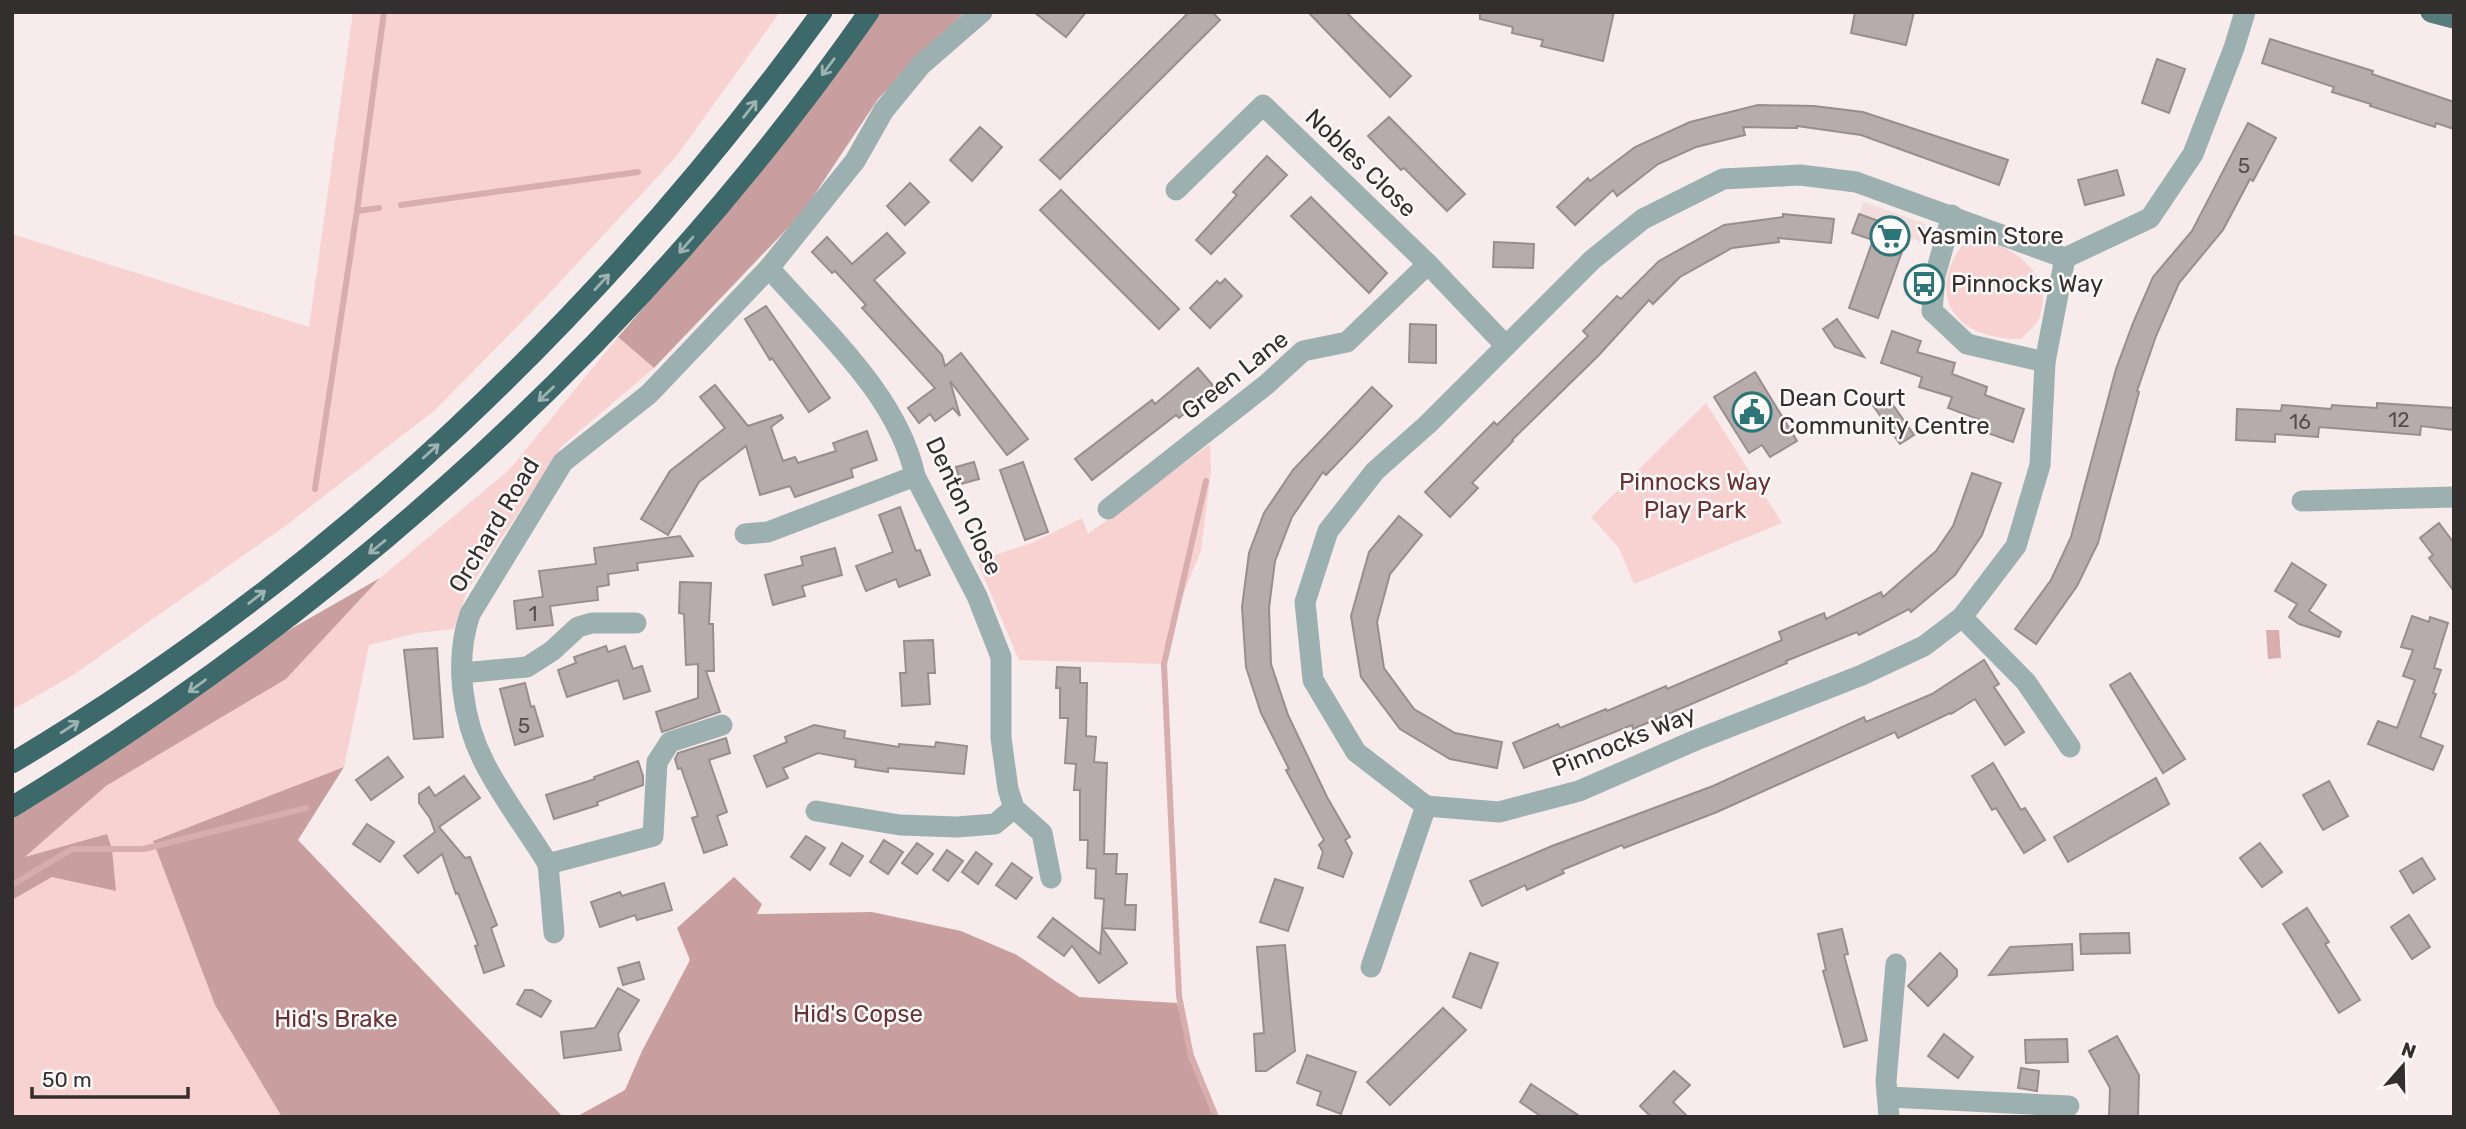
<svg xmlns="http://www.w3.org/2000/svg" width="2466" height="1129" viewBox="0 0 2466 1129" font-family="Rubik,sans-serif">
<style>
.built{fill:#f1dddc}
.green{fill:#f7d2d1}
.forest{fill:#c89f9e}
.water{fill:#d7aead}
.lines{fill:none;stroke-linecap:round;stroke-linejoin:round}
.stream{stroke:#d7aead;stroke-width:6}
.building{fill:#b6acab;stroke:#988e8d;stroke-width:2}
.minor{stroke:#9db0b0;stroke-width:21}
.major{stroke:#577c7c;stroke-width:21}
.highway{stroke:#3d696a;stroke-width:21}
.oneway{stroke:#9eb2b2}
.labels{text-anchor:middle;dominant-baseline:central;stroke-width:5;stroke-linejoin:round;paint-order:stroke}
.number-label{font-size:21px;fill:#544e4d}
.street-label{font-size:24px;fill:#332f2e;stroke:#fffbfa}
.poi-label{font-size:24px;fill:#332f2e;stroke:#fffbfa;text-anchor:start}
.park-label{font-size:24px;fill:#693334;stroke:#fffbfa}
</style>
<rect width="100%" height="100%" fill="#f7ebeb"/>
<polygon class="built" points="1864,202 1926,224 1921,242 1907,237 1852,233"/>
<g class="green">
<polygon points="353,12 780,12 675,158 545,298 435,410 288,524 73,675 12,710 12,234 309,327"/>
<path d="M1983,238C2017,250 2055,276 2039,318C2036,326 2026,333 2021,339C1954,340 1922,294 1967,239Z"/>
<polygon points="618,337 654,368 562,446 467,591 454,629 417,633 369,645 344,767 153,841 215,1005 282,1117 12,1117 12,900 52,877 23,859 106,786 286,679 380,578 509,470"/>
<polygon points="1706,403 1782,523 1634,584 1619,548 1591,517"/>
<polygon points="1210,444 1211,472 1201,550 1175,615 1164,664 1019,660 977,561 1034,542 1082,518 1088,534"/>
</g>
<g class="forest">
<polygon points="880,12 965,12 878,99 803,212 654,368 618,337 752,183"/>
<polygon points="380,578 286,679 106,786 25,857 107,834 112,849 116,891 52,877 12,900 12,819 135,738 282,634"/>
<polygon points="344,767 298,840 563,1117 282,1117 215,1005 153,841"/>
<polygon points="734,877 762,904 757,914 872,912 961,931 1017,955 1079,997 1177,1003 1191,1056 1216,1117 576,1117 625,1090 642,1051 690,960 677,928"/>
</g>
<polygon class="water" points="2266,630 2279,630 2281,658 2268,659"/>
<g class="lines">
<g class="stream">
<polyline points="401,205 638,172"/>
<polyline points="357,211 379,208"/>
<polyline points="1206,481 1164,664 1179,996 1191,1056 1216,1117"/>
<polyline points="315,489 357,211 384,12"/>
<polyline points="12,885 72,849 144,849 306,808"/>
</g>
</g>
<g class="building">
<polygon points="1034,12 1086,12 1066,37"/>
<polygon points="1189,12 1212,12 1220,20 1060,179 1040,160"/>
<polygon points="1308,12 1346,12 1411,76 1390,97"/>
<polygon points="1480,12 1614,12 1603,61 1541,46 1543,40 1512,33 1513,27 1480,19"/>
<polygon points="1855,12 1914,12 1906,45 1851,33"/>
<polygon points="2270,39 2373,71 2372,74 2454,102 2454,129 2436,123 2435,127 2370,106 2371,104 2332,92 2334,87 2262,63"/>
<polygon points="2157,59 2185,69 2169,113 2142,103"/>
<polygon points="1758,105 1814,106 1863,112 2008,160 1999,185 1861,135 1797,126 1797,128 1743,127 1745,135 1696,147 1658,164 1617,196 1613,190 1575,225 1557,207 1588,178 1590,181 1635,147 1690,122"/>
<polygon points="1389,117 1465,194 1447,211 1404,168 1401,170 1368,136"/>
<polygon points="2248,123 2276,138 2253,181 2250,179 2223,230 2179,283 2156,336 2137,391 2139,392 2098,543 2077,586 2036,644 2015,629 2051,580 2071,537 2116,369 2133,323 2153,277 2192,231"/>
<polygon points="980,127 1002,147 972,181 950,160"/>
<polygon points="1267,156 1287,175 1211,254 1196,240 1237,195 1233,192"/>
<polygon points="2117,170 2124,195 2085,205 2078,180"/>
<polygon points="910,183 929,202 905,225 887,206"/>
<polygon points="1061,190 1179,309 1159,329 1040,210"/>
<polygon points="1311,197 1387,273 1369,293 1291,216"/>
<polygon points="1783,214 1834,219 1831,243 1778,238 1779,242 1732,248 1680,277 1653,304 1649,300 1599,355 1512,440 1513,441 1472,483 1478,488 1450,517 1425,492 1494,422 1497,425 1588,336 1583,331 1617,296 1621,299 1659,261 1724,225 1783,217"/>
<polygon points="1859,214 1909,232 1878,318 1849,308 1873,240 1852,233"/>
<polygon points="887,233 905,253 874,280 942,355 945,366 961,353 1028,439 1007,455 950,381 960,416 953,408 935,421 930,414 919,423 908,408 935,388 862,308 866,305 835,271 832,273 812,252 827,237 852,264"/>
<polygon points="1494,242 1534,244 1533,268 1493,267"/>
<polygon points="1225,279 1242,296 1210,328 1190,308 1217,281 1220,284"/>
<polygon points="766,306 830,398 809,412 772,358 770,360 745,319"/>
<polygon points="1837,319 1864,357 1835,347 1823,329"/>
<polygon points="1410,324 1436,325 1436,363 1409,362"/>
<polygon points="1892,331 1921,341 1917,352 1955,363 1952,374 1987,387 1985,395 2024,409 2013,442 1982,431 1986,422 1948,408 1952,397 1919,387 1922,377 1881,363"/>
<polygon points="1198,368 1215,388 1179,418 1176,415 1092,480 1075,459 1152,400 1155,404"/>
<polygon points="1755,372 1797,441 1770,457 1762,445 1749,453 1714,397"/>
<polygon points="715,385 748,426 781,415 783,418 771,427 783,461 795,457 798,463 836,451 833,443 867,431 877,460 851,469 853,477 795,497 790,486 760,495 746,446 699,482 668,535 641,519 670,471 725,428 700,397"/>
<polygon points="1372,387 1392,406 1326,475 1323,472 1292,517 1275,561 1269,608 1271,664 1288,715 1327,797 1350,837 1345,840 1352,853 1343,877 1318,868 1323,852 1319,845 1324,840 1286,770 1289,769 1261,713 1246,667 1242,607 1249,553 1264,513 1293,470"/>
<polygon points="1886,395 1914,435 1900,444 1872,404"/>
<polygon points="2377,403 2454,408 2454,430 2421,426 2420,435 2319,427 2318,437 2275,434 2275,442 2236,440 2237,409 2281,411 2282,405 2331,409 2332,405 2377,408"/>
<polygon points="974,462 979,479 961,484 956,467"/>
<polygon points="1023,462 1048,532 1025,540 1000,470"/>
<polygon points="1972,473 2001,483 1982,535 1955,575 1911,612 1909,609 1859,635 1857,632 1786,661 1787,663 1633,729 1632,725 1524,768 1513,743 1558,724 1560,728 1606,709 1607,711 1666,686 1667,689 1782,640 1779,632 1824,613 1826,619 1881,592 1883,597 1936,551 1953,526"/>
<polygon points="900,507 916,551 920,550 930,575 899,587 896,579 866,591 856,566 893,552 879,515"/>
<polygon points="1399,516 1422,535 1390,574 1377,622 1384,668 1414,709 1455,733 1502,742 1497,768 1450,759 1400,729 1361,677 1351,616 1369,552"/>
<polygon points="2439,523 2454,543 2454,591 2429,558 2433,555 2420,538"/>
<polygon points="680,536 693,556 637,563 638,570 608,574 609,585 597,587 598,600 550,606 553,625 517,629 514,601 543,597 539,571 596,564 594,548"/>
<polygon points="835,548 842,575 802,586 805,596 773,605 765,575 803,565 801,557"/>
<polygon points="2292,563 2326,585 2309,611 2341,632 2339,637 2299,624 2289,617 2297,604 2275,591"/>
<polygon points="680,582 711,583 709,624 713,624 714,671 706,671 720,712 662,732 656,712 698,698 698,664 686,665 684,614 679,613"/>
<polygon points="2412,616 2429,622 2430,617 2448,623 2434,668 2441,670 2433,693 2436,694 2420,737 2443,746 2433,770 2368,744 2378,721 2397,728 2415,680 2403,676 2413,650 2401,647"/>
<polygon points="933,640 935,673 928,673 930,704 902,706 900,673 906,673 904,641"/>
<polygon points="606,646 608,652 625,646 633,669 642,666 650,691 624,699 618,680 567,697 558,670 576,663 574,657"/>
<polygon points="437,648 443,737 414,739 404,650"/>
<polygon points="1984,660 1999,684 1994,687 2024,732 2005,745 1975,699 1951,714 1950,713 1898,738 1895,732 1717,812 1624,848 1622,845 1562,870 1564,873 1527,890 1525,885 1482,906 1470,881 1552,846 1713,786 1864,717 1866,722 1932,694"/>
<polygon points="1057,667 1080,668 1080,683 1087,683 1086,736 1096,737 1094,762 1107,763 1104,854 1117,854 1116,874 1127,874 1125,905 1136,905 1135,930 1102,928 1104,899 1095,898 1096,869 1087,868 1088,840 1080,840 1080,790 1074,790 1076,764 1065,763 1068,718 1060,718 1060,688 1056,688"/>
<polygon points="2130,673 2185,759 2163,773 2110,685"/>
<polygon points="525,683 531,707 534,706 543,736 515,745 500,689"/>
<polygon points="814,725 845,731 844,738 899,747 899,744 935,747 936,742 967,746 964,774 888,768 888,772 855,767 856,760 818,753 783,768 788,778 767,787 754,756 787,742 785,737"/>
<polygon points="726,738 730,753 709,760 727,812 717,816 727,845 704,853 692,818 698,816 681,768 678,769 675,759 678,753"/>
<polygon points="388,757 403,777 371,800 356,780"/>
<polygon points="638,761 643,776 643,785 597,802 598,805 554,819 546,795 595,779 594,777"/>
<polygon points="1993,763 2021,810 2025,808 2045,840 2024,853 1996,808 1992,810 1972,776"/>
<polygon points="464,776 480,798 439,827 465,858 470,857 497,925 491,928 504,966 484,973 475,946 478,945 458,893 456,894 442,854 418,873 404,856 435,832 430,818 419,803 419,794 429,787 435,796"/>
<polygon points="2156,778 2169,804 2068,862 2054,837"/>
<polygon points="2329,781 2348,816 2323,830 2303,795"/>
<polygon points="367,824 394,842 380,862 353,844"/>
<polygon points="806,836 825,848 810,870 791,857"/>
<polygon points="884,840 903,852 888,874 870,862"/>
<polygon points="842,843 863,856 850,876 830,864"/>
<polygon points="917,843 933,854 917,874 902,863"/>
<polygon points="2260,843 2282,872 2262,887 2240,858"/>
<polygon points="947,850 963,861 948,881 933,870"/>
<polygon points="976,852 992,864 978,884 962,872"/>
<polygon points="2422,858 2435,879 2413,893 2400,871"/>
<polygon points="1012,863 1032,878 1016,899 996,885"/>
<polygon points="1275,879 1303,888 1288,931 1260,922"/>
<polygon points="664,883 672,910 637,920 635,915 600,927 591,902 620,892 622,896"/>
<polygon points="2307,908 2329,942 2325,944 2360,1000 2339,1013 2283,924"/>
<polygon points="2409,915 2430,947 2412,959 2391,927"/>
<polygon points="1053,918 1100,954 1102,928 1127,963 1099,983 1072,946 1064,956 1038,937"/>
<polygon points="1842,929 1848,954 1844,955 1867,1040 1844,1047 1823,971 1826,970 1818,934"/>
<polygon points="2129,933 2130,953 2081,954 2080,934"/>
<polygon points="2072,944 2073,970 1989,975 2010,947"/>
<polygon points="1285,945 1295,1051 1266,1071 1256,1071 1254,1034 1264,1033 1257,947"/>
<polygon points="1470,953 1498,963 1481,1008 1453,997"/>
<polygon points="1940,953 1957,970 1957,976 1928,1006 1908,986"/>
<polygon points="639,962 644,979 623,985 618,968"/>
<polygon points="618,988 639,1000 618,1034 621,1050 564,1058 561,1032 595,1028"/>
<polygon points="525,990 532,990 551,1001 541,1017 517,1004"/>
<polygon points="1443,1008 1466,1030 1390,1105 1367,1082"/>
<polygon points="1944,1034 1973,1057 1958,1078 1928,1056"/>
<polygon points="2117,1036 2139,1075 2138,1117 2109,1117 2110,1088 2089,1051"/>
<polygon points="2067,1039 2068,1062 2026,1063 2025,1040"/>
<polygon points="1307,1055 1356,1072 1341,1114 1317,1105 1321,1092 1297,1083"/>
<polygon points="2021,1068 2039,1071 2037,1091 2018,1088"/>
<polygon points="1674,1071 1690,1085 1673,1102 1688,1117 1651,1117 1640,1106"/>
<polygon points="1531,1084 1581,1117 1542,1117 1520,1102"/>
</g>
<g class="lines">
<g class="minor">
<polyline points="1176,190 1263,105 1428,264 1506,346"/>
<polyline points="1952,215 1935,276 1932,311 1967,344 2045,362"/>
<polyline points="2065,258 2045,362 2040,465 2016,546 1962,617 1924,646 1862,675 1696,740 1579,791 1499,812 1426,806 1356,752 1313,680 1305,602 1328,531 1375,471 1428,424 1592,260 1643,219 1723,179 1800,175 1856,182 2065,258 2150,218 2193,154 2234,48 2245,12"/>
<path d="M769,268C822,329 898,395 915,476L977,596L1001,657V738L1008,789L1014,808L1042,833L1051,878"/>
<polyline points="2302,501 2454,497"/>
<polyline points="1108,509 1267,384 1303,351 1347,342 1428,264"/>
<polyline points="745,534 768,532 915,476"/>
<polyline points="1962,617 2026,682 2070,747"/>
<polyline points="462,673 527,667 552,651 578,627 592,623 636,623"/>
<path d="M722,725L670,742L657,762L653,836L548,864C528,831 503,799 485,764C462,720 454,661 470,614L563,462L649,394L769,268L855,161L884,110L921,65L982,12"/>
<polyline points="816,811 900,825 957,827 995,824 1014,808"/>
<polyline points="548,864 554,933"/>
<polyline points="1371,967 1426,806"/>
<polyline points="1889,1097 2069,1106"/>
<polyline points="1889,1117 1886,1081 1896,964"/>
</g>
<polyline class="major" points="2431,12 2454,18"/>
<g class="highway">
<path d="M12,763C331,574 604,312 822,12"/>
<path d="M12,807C348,602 643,335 869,12"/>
</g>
</g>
<defs><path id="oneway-shaft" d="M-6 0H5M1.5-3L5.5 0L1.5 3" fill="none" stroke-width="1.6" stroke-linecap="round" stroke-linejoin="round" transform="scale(1.75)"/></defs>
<g class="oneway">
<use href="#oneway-shaft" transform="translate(828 67) rotate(127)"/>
<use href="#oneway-shaft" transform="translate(750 109) rotate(-52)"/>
<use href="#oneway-shaft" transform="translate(686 245) rotate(131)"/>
<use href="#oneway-shaft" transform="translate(602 282) rotate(-47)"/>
<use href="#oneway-shaft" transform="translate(546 394) rotate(136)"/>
<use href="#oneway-shaft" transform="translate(431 451) rotate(-42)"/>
<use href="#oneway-shaft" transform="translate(377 547) rotate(141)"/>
<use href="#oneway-shaft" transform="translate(257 597) rotate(-38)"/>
<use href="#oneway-shaft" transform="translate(197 686) rotate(144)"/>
<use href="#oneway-shaft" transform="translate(70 727) rotate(-33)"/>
</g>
<defs>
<g id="supermarket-ring" transform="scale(2.0125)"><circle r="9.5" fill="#fffbfa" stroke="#2c7677" stroke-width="1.5"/><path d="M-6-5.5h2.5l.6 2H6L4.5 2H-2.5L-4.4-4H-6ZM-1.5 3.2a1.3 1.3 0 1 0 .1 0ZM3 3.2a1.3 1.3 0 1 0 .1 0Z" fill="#2c7677"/></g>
<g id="bus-ring" transform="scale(2.0125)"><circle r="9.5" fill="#fffbfa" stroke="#2c7677" stroke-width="1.5"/><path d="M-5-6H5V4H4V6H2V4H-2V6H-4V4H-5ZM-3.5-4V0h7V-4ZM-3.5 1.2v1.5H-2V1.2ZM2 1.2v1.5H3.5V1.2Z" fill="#2c7677"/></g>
<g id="civic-ring" transform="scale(2.0125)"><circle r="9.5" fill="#fffbfa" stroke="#2c7677" stroke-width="1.5"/><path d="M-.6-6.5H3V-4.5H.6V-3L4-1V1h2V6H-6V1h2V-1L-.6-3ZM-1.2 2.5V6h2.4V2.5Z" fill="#2c7677"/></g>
</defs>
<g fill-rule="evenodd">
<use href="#supermarket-ring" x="1890" y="236"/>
<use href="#bus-ring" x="1924" y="284"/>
<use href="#civic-ring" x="1752" y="412"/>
</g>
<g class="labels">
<g class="number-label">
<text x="2244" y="165">5</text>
<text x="2399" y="419">12</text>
<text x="2300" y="421">16</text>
<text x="533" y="613">1</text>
<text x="524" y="725">5</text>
</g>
<g class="street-label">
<text transform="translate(1361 163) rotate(44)">Nobles Close</text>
<text transform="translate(1235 375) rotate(-38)">Green Lane</text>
<text transform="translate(964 506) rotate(65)">Denton Close</text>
<text transform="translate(494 525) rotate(-59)">Orchard Road</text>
<text transform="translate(1624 741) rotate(-22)">Pinnocks Way</text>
</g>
<g class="poi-label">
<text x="1917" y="236">Yasmin Store</text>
<text x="1951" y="284">Pinnocks Way</text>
<text x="1779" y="398">Dean Court<tspan x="1779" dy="28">Community Centre</tspan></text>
</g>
<g class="park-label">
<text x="1695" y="482">Pinnocks Way<tspan x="1695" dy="28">Play Park</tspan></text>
<text x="858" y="1014">Hid's Copse</text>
<text x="336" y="1019">Hid's Brake</text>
</g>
</g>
<rect width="2466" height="1129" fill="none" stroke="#332f2e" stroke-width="28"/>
<g transform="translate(2403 1066) rotate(20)" stroke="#fffbfa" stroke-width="5" paint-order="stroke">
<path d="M0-5L12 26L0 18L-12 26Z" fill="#332f2e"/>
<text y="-10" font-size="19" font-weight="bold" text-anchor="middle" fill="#332f2e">N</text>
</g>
<path d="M32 1087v10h156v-10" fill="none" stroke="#332f2e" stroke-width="3.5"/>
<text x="42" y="1087" font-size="21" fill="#332f2e" stroke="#fffbfa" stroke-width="5" paint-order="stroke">50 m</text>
</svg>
